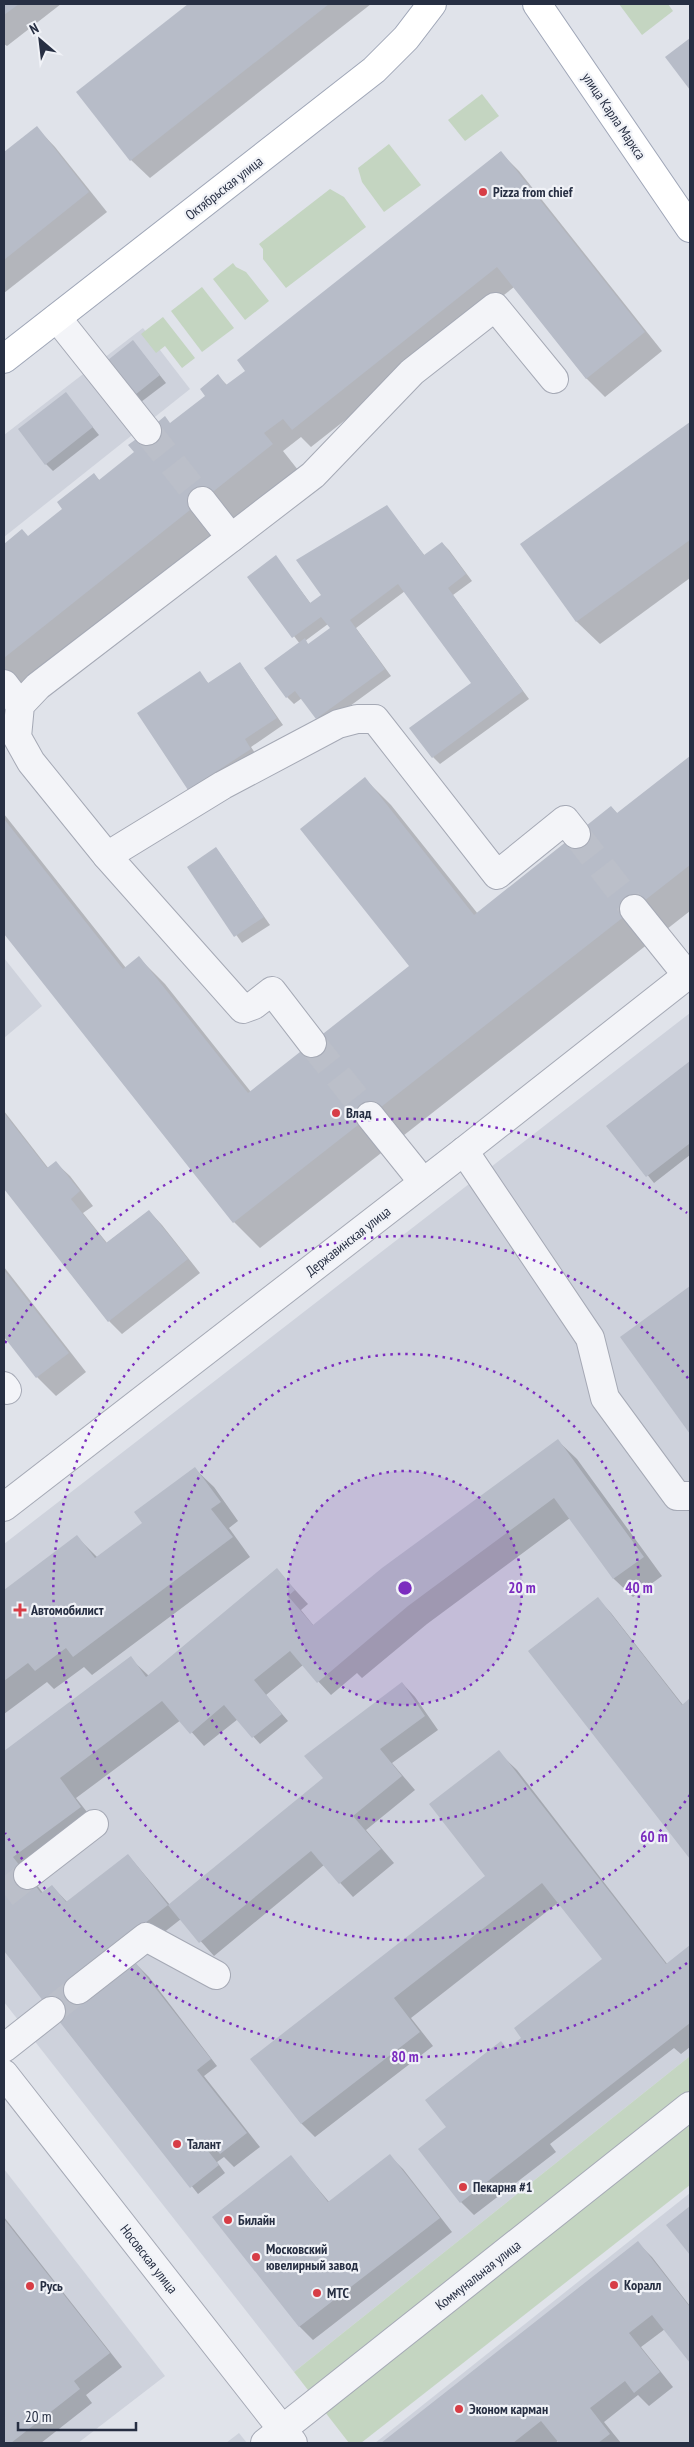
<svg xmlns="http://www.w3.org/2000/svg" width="694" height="2447" viewBox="0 0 694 2447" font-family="'PT Sans Narrow',sans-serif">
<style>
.built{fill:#ced2dc}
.green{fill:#c4d5c1}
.shadow{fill:#0003;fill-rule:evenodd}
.building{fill:#b7bcc8}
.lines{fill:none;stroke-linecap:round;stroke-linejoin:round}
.minor-tunnel{stroke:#bbbfc9;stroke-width:28;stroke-dasharray:28 14;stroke-linecap:butt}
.minor-casing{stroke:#a5a9b5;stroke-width:30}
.major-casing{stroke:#9fa6b7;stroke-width:30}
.minor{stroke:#f3f4f8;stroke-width:28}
.major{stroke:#fff;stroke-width:28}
.ring{fill:none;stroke:#7b2cbf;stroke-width:2.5;stroke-dasharray:2.5 5}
.poi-dot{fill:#d73d46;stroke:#f0f2f7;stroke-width:2}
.labels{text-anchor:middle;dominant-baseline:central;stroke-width:4.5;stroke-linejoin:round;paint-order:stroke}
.street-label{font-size:14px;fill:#272f43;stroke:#f0f2f7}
.poi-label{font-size:14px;font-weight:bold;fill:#272f43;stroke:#f0f2f7;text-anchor:start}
.centre{fill:#7b2cbf;stroke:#f0f2f7;stroke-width:2.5}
.ring-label{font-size:15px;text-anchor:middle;font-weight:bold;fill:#7b2cbf;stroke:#f0f2f7;stroke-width:4.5;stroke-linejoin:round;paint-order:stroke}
</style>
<rect width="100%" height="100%" fill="#e0e3ea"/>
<g class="built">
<polygon points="143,328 190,389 4,537 4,435"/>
<polygon points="4,958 42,1006 4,1038"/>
<polygon points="690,1013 690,2056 294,2372 4,2002 4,1544"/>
<polygon points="4,2169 165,2376 78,2443 4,2443"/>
<polygon points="690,2193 690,2443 375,2443"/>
<polygon points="239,2433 247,2443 226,2443"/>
</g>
<g class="green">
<polygon points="619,4 668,4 673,11 642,35"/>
<polygon points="482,94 499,116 465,141 448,120"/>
<polygon points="389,144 421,185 384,212 362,182 358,168"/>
<polygon points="330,189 344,197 366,227 286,288 263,259 263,249 259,244"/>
<polygon points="233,263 236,267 246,272 269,301 245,320 213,279"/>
<polygon points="202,287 234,328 202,352 171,311"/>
<polygon points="163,317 195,358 182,368 165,346 156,353 141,334"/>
<polygon points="690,2056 690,2185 361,2443 349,2443 294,2372"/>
</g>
<g class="shadow">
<polygon points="4,4 61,4 7,46 4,44"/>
<polygon points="190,4 371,4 150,178 131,160 78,92"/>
<polygon points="37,128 55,147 107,212 4,293 4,154"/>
<polygon points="500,152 519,171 662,351 605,397 586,378 514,287 311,447 301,437 283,451 298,470 4,704 4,545 22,531 28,537 64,509 94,474 100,481 207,396 218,376 228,386 247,371"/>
<polygon points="139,349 166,383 137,405 131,398"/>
<polygon points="66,394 99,435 53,471 46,464"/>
<polygon points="690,424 690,578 600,644 577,622 522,545"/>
<path d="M387,507L425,556L442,543L449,550L472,581L453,595L529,699L440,764L433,757L472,683L405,591L356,628L391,676L324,725L302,698L294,704L287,697L300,644L249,577L276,557L311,604L323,595ZM328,624L331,628L309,645L305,641Z"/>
<polygon points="240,663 283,725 251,747 257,756 189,790 139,713 199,673 209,684"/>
<polygon points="690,757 690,911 260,1248 234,1222 4,932 4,814 126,968 139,958 165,984 251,1092 411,967 365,779 391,805 478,914 611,807 618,814"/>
<polygon points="216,848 270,925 242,943 188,867"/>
<polygon points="690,1063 690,1155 654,1183 608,1126"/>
<polygon points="4,1111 49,1169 56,1163 70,1176 93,1206 83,1213 107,1243 149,1211 162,1225 200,1273 122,1334 109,1321 4,1187"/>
<polygon points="4,1267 86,1372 56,1396 37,1377 4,1335"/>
<polygon points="690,1288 690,1432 622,1337"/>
<polygon points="558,1441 577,1459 662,1576 633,1597 614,1579 570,1518 427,1624 362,1678 357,1673 331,1695 303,1665 266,1695 288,1721 260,1744 238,1719 204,1746 181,1720 76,1798 94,1821 26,1871 43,1893 52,1886 68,1903 128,1855 170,1905 324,1779 402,1683 415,1697 438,1730 392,1763 415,1790 366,1830 394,1863 353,1897 324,1865 214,1956 181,1919 84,1995 135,1963 149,1977 217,2066 204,2076 260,2147 234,2167 224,2157 217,2162 225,2173 198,2194 4,1949 4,1752 130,1658 149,1676 277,1570 308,1604 301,1610 314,1626"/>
<polygon points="195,1469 214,1487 238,1521 229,1528 250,1557 92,1675 84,1667 54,1689 47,1682 4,1714 4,1592 77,1537 98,1558 144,1523"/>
<polygon points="598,1599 611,1613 683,1705 690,1700 690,1857 530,1652"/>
<polygon points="498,1752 517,1770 668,1965 690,1947 690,2047 681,2054 674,2048 550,2144 556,2152 474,2215 461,2202 448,2128 501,2043 508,2050 523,2038 604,1959 559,1902 411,2018 433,2046 315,2137 301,2123 252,2060 487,1876"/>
<polygon points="390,2156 403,2169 452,2232 313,2340 300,2327 214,2217 291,2157 330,2203"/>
<polygon points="4,2217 122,2367 86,2395 92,2403 41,2443 4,2443"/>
<polygon points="638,2243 652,2257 690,2306 690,2361 665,2329 641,2347 673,2387 649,2406 638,2395 604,2422 621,2443 560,2443 558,2441 555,2443 383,2443"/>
</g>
<g class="building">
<polygon points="4,4 19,4 4,15"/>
<polygon points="188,4 329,4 130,161 76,92"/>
<polygon points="690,38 690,90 665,57"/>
<polygon points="37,126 89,192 4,260 4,152"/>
<polygon points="501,151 645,332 586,379 497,267 292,430 283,419 264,433 273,444 4,658 4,544 22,529 28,536 62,509 57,502 94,473 99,480 134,452 128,445 147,431 165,416 170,423 205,396 200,389 218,374 226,385 245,371 237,360"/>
<polygon points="133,340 160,375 130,399 103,364"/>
<polygon points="66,392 93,427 45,465 18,429"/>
<polygon points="690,422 690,540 576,622 520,544"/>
<polygon points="387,505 424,555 442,542 466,574 448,588 523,691 432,758 409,728 471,683 398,584 350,620 385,669 316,719 295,691 286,698 264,668 305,638 308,644 330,628 321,617 292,638 247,577 276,555 310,603 321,595 296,560"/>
<polygon points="240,662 277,718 245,739 251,749 188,790 137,713 200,671 208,683"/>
<polygon points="690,756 690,865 233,1223 4,934 4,819 123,969 139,956 248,1093 409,966 300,829 365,777 474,915 611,806 617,813"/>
<polygon points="216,847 264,917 234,937 187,867"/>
<polygon points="690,1061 690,1145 689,1144 646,1177 606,1126"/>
<polygon points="4,1113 47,1168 56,1161 80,1191 71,1199 106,1243 149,1210 188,1259 108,1322 4,1189"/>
<polygon points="4,1270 69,1353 36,1378 4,1337"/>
<polygon points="690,1286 690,1434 620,1337"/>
<polygon points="558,1439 644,1557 613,1579 554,1498 408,1606 317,1683 290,1651 254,1680 282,1714 252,1738 224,1705 190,1734 162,1701 60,1778 81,1807 13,1857 41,1893 52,1885 66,1902 128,1854 168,1905 71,1981 135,1962 211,2059 197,2070 247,2133 220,2154 211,2143 205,2147 219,2165 190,2188 4,1951 4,1751 131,1656 146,1677 277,1568 295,1590 288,1596 313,1625 382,1568"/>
<polygon points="195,1467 221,1502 211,1509 233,1537 73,1657 66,1648 35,1671 28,1663 4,1681 4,1590 77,1535 95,1558 142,1523 134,1512"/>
<polygon points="598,1597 682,1705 690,1698 690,1859 528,1651"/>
<polygon points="402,1682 425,1716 380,1749 402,1776 353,1816 381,1849 339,1884 311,1851 199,1943 168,1905 323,1778 304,1756"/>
<polygon points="499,1750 666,1964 690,1945 690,2023 460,2203 418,2149 446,2127 425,2100 501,2041 507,2049 521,2038 514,2028 602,1959 542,1883 394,1998 420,2032 301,2124 250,2059 485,1876 429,1804"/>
<polygon points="390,2154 440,2218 299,2327 212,2217 291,2155 328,2202"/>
<polygon points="690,2206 690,2255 666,2225"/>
<polygon points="4,2219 110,2353 74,2381 80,2389 11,2443 4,2443"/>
<polygon points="638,2241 690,2307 690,2363 652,2315 629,2333 660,2372 634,2393 625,2381 590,2408 610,2434 598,2443 559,2443 541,2421 513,2443 381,2443"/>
</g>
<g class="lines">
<g class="minor-tunnel">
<polyline points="147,431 202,501"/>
<polyline points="576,834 634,909"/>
<polyline points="312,1043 370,1116"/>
<polyline points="4,1894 28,1875"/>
<polyline points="51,2011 78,1990"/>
</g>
<g class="minor-casing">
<g id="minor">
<polyline points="57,318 147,431"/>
<polyline points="202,501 231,538"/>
<polyline points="4,684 20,705"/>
<polyline points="107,856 223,785 338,724 357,719 375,719 497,875 565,820 576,834"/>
<polyline points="634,909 687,975"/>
<polyline points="312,1043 272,991 254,1005 243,1009 107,856 31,762 17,737 20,705 38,686 313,475 412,372 495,307 554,379"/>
<polyline points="370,1116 423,1182"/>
<polyline points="464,1151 590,1338 605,1398 677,1496 690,1496"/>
<polyline points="4,1386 7,1390"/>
<polyline points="4,1507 464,1151 690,973"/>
<polyline points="28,1875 94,1824"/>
<polyline points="78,1990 146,1937 216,1975"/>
<polyline points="4,2048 51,2011"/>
<polyline points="4,2074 293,2443"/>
<polyline points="265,2443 690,2106"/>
</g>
</g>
<g class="major-casing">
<g id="major">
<polyline points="537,4 690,228"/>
<polyline points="4,359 374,70 406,38 432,4"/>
</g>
</g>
<use href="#minor" class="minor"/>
<use href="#major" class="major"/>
</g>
<circle cx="405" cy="1588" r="117" fill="#7b2cbf" fill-opacity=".12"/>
<g class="ring">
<circle cx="405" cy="1588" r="117"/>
<circle cx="405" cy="1588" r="234"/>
<path d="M690 1795A352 352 0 1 1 690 1381"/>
<path d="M687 1963A469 469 0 0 1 5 1833M5 1343A469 469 0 0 1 687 1213"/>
</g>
<g class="poi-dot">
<circle cx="483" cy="192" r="5"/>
<circle cx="336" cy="1113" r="5"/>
<path d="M17.5 1602.5h5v5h5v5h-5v5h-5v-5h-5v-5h5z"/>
<circle cx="177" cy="2144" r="5"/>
<circle cx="463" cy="2187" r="5"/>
<circle cx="228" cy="2220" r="5"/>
<circle cx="256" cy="2257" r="5"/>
<circle cx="614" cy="2285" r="5"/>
<circle cx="30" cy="2286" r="5"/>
<circle cx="317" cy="2293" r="5"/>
<circle cx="459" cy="2409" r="5"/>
</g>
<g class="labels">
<g class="street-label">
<text transform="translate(614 116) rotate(56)">улица Карла Маркса</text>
<text transform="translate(224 188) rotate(-38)">Октябрьская улица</text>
<text transform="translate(348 1241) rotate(-38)">Державинская улица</text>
<text transform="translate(149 2259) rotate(52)">Носовская улица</text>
<text transform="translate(478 2275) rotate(-38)">Коммунальная улица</text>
</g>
<g class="poi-label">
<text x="493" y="192">Pizza from chief</text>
<text x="346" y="1113">Влад</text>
<text x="31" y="1610">Автомобилист</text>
<text x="187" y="2144">Талант</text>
<text x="473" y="2187">Пекарня #1</text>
<text x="238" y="2220">Билайн</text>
<text x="266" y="2249">Московский<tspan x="266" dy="16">ювелирный завод</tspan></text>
<text x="624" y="2285">Коралл</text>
<text x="40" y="2286">Русь</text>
<text x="327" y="2293">МТС</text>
<text x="469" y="2409">Эконом карман</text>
</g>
</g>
<circle cx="405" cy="1588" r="8" class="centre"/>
<g class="ring-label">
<text x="522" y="1593">20 m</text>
<text x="639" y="1593">40 m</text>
<text x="654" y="1842">60 m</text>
<text x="405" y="2062">80 m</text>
</g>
<rect width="694" height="2447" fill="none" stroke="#272f43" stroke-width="10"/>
<g transform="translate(40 40) rotate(332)" stroke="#f0f2f7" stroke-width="4" paint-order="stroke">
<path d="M0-4L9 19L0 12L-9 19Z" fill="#272f43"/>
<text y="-8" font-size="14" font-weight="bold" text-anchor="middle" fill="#272f43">N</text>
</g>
<path d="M18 2422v8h118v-8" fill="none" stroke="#272f43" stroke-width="2.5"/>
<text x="25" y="2422" font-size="15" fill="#272f43" stroke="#f0f2f7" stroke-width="4" paint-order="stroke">20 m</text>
</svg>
